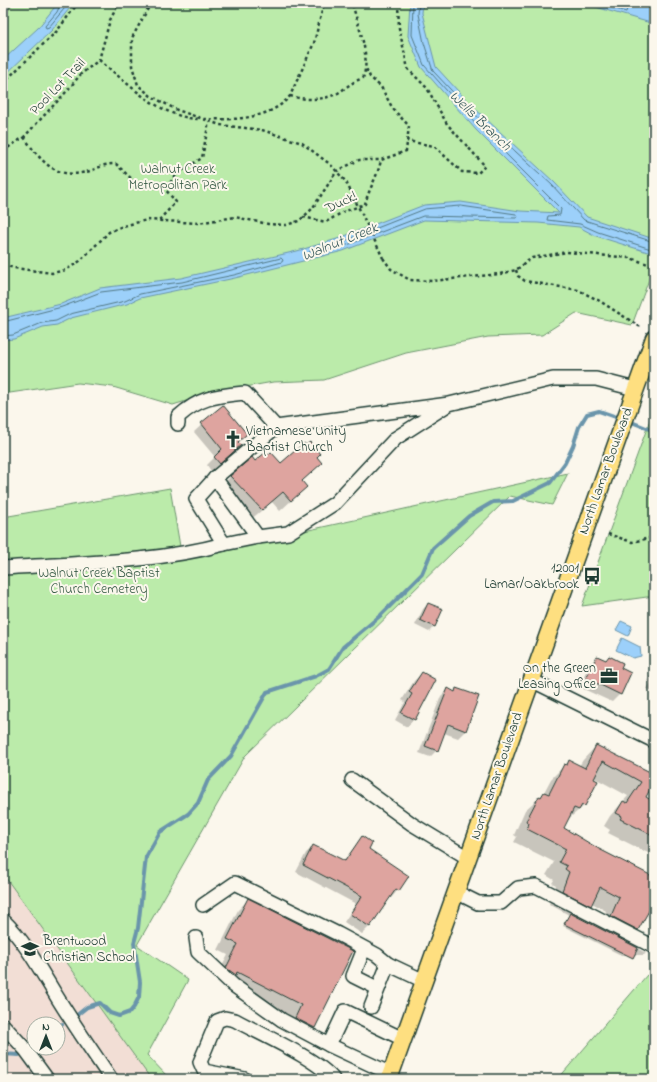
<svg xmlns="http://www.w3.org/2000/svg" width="657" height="1082" viewBox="0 0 657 1082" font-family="'Indie Flower',sans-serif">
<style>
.built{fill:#f2ded5;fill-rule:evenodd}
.green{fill:#bbebaa;stroke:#6d946f}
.water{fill:#9cd0fa;stroke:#6a95ab}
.shadow{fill:#0003;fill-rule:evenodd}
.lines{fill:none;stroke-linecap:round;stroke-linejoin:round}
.shore{stroke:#517883;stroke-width:1}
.stream{stroke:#6a95ab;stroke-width:4}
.building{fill:#dea49f;stroke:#1f3d34}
.minor-casing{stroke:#1f3d34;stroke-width:16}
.major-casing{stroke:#1f3d34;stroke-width:19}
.path{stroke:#1f3d34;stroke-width:2.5;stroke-dasharray:3 3;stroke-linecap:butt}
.minor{stroke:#fbf7ec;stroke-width:13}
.major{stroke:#fedf80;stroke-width:16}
.path-bridge{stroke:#1f3d34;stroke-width:2.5;stroke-dasharray:3 3;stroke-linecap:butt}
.labels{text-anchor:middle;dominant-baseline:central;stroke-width:4;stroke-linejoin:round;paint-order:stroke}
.street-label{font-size:14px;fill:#1f3d34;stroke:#fbf7ec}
.park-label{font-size:14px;fill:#3e604c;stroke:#fbf7ec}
.poi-label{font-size:14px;fill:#1f3d34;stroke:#fbf7ec;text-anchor:start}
.water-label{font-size:15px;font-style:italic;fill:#385a5c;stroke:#fbf7ec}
</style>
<rect width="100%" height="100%" fill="#fbf7ec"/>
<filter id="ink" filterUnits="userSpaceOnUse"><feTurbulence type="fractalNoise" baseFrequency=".025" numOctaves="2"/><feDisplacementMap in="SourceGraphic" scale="8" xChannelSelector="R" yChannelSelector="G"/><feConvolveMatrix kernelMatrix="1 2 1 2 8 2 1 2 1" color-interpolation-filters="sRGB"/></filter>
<g filter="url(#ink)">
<path class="built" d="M3,874L151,1079H3ZM34,1024H58V1048H34Z"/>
<g class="green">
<polygon points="3,3 654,3 654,266 632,325 576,313 542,335 488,337 406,353 324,380 273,382 212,393 173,405 113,387 78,383 3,394"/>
<polygon points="654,409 654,596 582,606"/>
<polygon points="568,473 552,505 510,496 245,756 137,945 188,980 147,1055 167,1076 177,1079 151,1079 3,874 3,517 170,488 182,558"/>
<polygon points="647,975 654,977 654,1079 558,1079"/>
</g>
<g class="water">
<polygon points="58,3 74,3 52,30 3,77 3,60 38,28"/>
<polygon points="410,3 423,3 422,13 436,67 470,104 554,182 587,217 654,239 654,254 596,236 579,227 538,223 424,220 343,251 235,278 140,298 127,304 71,318 57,325 43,327 14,339 3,340 3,318 61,304 100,288 181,278 297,251 337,239 424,205 461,202 520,211 559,213 476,130 421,67 408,36"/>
<polygon points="582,3 622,3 637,7 649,6 654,9 654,24"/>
<polygon points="621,621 632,626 628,636 616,630"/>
<polygon points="622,638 640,647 641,656 633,658 616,650"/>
</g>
<g class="shadow">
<polygon points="222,406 240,445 211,471 207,465 215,457 194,432"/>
<polygon points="255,463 281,465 306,487 280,511 272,502 250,520 221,487 231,476"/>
<polygon points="428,604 441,610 434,626 429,632 415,625 423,609"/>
<polygon points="597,657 619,668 620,694 612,702 579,687 589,665"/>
<polygon points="654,669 654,693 647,689 650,683 647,681"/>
<polygon points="422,673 414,719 407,727 395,720 405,702 402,700 414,681"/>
<polygon points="448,689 453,692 457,689 478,697 465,731 458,738 444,733 437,750 430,757 419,753 441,696"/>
<path d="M596,746L654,776V780L645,798L654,802V856L608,833L610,830L604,826L610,816L628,796L593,777L584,806L567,820L563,829L654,879V899L638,929L625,942L646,953L644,955H621L563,926L569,915L549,904L556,885L552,883L554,880L546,875L554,862L514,842L517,837L514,835L525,810L543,794L551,779L569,761L579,766L583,760ZM592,903L606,911L598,928L578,918Z"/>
<polygon points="362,838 367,849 398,890 391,898 389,896 369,927 362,934 344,922 356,904 296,872 306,853 314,846 343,861"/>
<polygon points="248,900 352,952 314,1028 304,1038 285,1028 291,1016 227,982 225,985 216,978 228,955 218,950 238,910"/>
</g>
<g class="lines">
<g class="shore">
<polyline points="61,3 57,12 45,26 46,28 49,27 69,3"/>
<polyline points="413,3 412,35 424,65 479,127 561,209 560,215 548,216 547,220 580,224 598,232 654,250"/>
<polyline points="419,3 418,14 424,43 433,71 467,107 552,185 584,220 654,242"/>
<polyline points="595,3 626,12 627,9 624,3"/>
<polygon points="461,206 516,214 518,217 516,218 423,216 342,247 311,255 309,253 310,251 339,243 425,209"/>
<polyline points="3,322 62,307 101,292 182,282 281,258 283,260 282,262 234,275 140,294 125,301 70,314 56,321 42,323 13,335 3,336"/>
</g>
<g class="stream">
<polyline points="629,421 654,431"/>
<polyline points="77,1015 87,1007 100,1003 110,1013 119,1016 130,1012 134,1007 139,997 140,982 134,943 138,928 146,857 160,832 188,814 198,803 208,780 231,756 267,692 316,676 329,669 343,647 381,615 422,574 433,548 469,516 493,502 513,501 550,483 565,463 573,446 579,427 587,414 599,411 622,419"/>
<polyline points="58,1027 62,1024"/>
<polyline points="33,1044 34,1043"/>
<polyline points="3,1054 19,1055"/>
</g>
</g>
<g class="building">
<polygon points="223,405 247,434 238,442 241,445 220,464 214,457 222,449 201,423"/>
<polygon points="310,442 320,454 317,457 322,463 302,481 307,487 291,501 283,492 262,510 230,476 252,457 255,461 266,452 268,455 271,452 281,463 304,443 306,445"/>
<polygon points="428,603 443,609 435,627 420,620"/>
<polygon points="597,656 606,660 609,656 623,663 621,668 631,673 621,695 586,678"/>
<polygon points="422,672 436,680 415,720 401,713 412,694 409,692"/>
<polygon points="448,688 455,692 456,688 479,696 466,731 448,724 438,751 425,746"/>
<polygon points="596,745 654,774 654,782 646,797 654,802 654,836 620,819 622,816 616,813 623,801 627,803 641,782 603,761 594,779 598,781 585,806 582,805 579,810 574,808 564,828 599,849 654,877 654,902 638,930 611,916 619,897 600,887 591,906 562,891 569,872 565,869 567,866 559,862 566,849 527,829 529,823 526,821 539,796 541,797 544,792 549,794 564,764 567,765 569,760 585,768"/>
<polygon points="362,836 372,843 369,849 409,876 399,891 396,889 370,927 350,914 362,896 303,865 313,845 345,861"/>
<polygon points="248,898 353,951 315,1028 295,1018 301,1005 237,972 236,975 226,968 238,944 227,939"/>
<polygon points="570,913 638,948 633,958 564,924"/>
</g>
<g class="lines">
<g class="minor-casing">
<g id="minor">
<polyline points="449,404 396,438 335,503 288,533 258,537 215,478 276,427 449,404 553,379 596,379 635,389"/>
<path d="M178,424V417C200,397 216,396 245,393L276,427"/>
<polyline points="215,478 196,499 224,544 258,537"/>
<path d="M3,568C76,563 154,563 224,544"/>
<polyline points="531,680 654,741"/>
<polyline points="352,780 412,824 468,858"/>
<polyline points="456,892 478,903 501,903 518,888 536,886 654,947"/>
<polyline points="203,905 235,883 338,934 377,955 388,964 424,981"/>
<path d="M3,920C25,941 41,971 57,997C74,1025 93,1052 111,1079"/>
<polyline points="196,938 198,952 233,985 282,1020 329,1045"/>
<polyline points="364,949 353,976 377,988"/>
<polyline points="371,1007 388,964"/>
<polyline points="3,1025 25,1049 47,1079"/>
<polyline points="391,1074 329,1045 345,1011 403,1039"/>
<path d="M245,1079L204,1071L200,1062L217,1021L225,1018L235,1020C260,1034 316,1058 333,1079"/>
</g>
</g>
<g class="major-casing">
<polyline id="major" points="389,1079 654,338"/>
</g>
<g class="path">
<polyline points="151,3 132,38 132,66 138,85 151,96 177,110 209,121 220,125 262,130 302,143 331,165 346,182 356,202"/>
<polyline points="398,3 399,28 408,69 427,88 447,124 485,166 478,173 462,172 434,146 407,141"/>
<polyline points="3,15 12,3"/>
<path d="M99,60C128,83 160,118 199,119"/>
<polyline points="3,83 57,31 78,3"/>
<path d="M290,96C305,100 323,101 338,93C347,87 352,82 363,78C371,55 358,26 352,3"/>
<path d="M204,119C233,120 270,120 290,96L314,43L324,3"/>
<path d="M24,137C40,160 55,180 86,172C99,169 100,164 116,164L137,184L165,189L178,173L202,158L209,121"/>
<polyline points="3,151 24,137 66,92 81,74 99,60 110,20 119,3"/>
<path d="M303,217L326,222L343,212L365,204C369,188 378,176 381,160"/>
<polyline points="159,220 176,202 165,189"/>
<polyline points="383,258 391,269 410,280 432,281 500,274 516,270 532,258 567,252 630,258 654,266"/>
<polyline points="3,265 14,268 52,273 66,270 80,261 109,232 123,226 147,220 198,223 235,217 268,224 286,225 299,221 312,209 337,171 359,160 381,160 406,151 409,126 393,109 381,87 370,77 366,68"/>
<polyline points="516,270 518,276 525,281 578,290 598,300 642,328"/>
<polyline points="608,534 632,542 654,537"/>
</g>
<use href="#minor" class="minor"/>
<use href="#major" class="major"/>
<polyline class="path-bridge" points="356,202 383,258"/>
</g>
</g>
<defs>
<g id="church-bare" transform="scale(1.38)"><path d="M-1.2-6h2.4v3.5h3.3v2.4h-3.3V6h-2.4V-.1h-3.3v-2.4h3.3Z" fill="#1f3d34" stroke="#fbf7ec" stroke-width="2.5" paint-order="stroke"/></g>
<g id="bus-bare" transform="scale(1.38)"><path d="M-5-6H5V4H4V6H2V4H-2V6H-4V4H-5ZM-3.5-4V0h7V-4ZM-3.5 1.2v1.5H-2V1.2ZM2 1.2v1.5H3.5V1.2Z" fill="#1f3d34" stroke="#fbf7ec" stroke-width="2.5" paint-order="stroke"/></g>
<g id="office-bare" transform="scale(1.38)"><path d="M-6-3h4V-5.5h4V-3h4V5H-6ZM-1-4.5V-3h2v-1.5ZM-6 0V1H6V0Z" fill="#1f3d34" stroke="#fbf7ec" stroke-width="2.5" paint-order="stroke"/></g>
<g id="school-bare" transform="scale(1.38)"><path d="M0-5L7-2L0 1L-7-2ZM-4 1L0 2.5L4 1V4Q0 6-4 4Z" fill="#1f3d34" stroke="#fbf7ec" stroke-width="2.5" paint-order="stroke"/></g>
</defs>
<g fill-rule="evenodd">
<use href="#church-bare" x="233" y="439"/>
<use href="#bus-bare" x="592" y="576"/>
<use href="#office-bare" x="609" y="676"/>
<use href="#school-bare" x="30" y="949"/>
</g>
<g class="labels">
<g class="street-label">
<text transform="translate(58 87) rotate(-46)">Pool Lot Trail</text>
<text transform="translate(341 203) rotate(-25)">Duck!</text>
<text transform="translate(606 471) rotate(-70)">North Lamar Boulevard</text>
<text transform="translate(497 776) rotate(-71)">North Lamar Boulevard</text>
</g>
<g class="park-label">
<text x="178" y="169">Walnut Creek<tspan x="178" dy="16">Metropolitan Park</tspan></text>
<text x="99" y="573">Walnut Creek Baptist<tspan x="99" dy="16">Church Cemetery</tspan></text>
</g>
<g class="poi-label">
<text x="246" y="431">Vietnamese Unity<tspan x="246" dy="16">Baptist Church</tspan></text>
<text x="579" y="568" text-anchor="end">12001<tspan x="579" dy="16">Lamar/Oakbrook</tspan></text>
<text x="596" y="668" text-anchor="end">On the Green<tspan x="596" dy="16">Leasing Office</tspan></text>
<text x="43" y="941">Brentwood<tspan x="43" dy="16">Christian School</tspan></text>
</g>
<g class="water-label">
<text transform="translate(480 121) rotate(44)">Wells Branch</text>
<text transform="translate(340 242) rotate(-22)">Walnut Creek</text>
</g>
</g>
<rect width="657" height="1082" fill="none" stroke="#fbf7ec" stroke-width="16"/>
<rect x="8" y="8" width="641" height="1066" fill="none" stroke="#1f3d34" stroke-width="1.5" filter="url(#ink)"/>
<g transform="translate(46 1036)"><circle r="19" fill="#fbf7ec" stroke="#a3ada2"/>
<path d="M0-3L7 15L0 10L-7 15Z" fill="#1f3d34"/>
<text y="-6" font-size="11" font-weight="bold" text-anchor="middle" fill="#1f3d34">N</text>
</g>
</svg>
